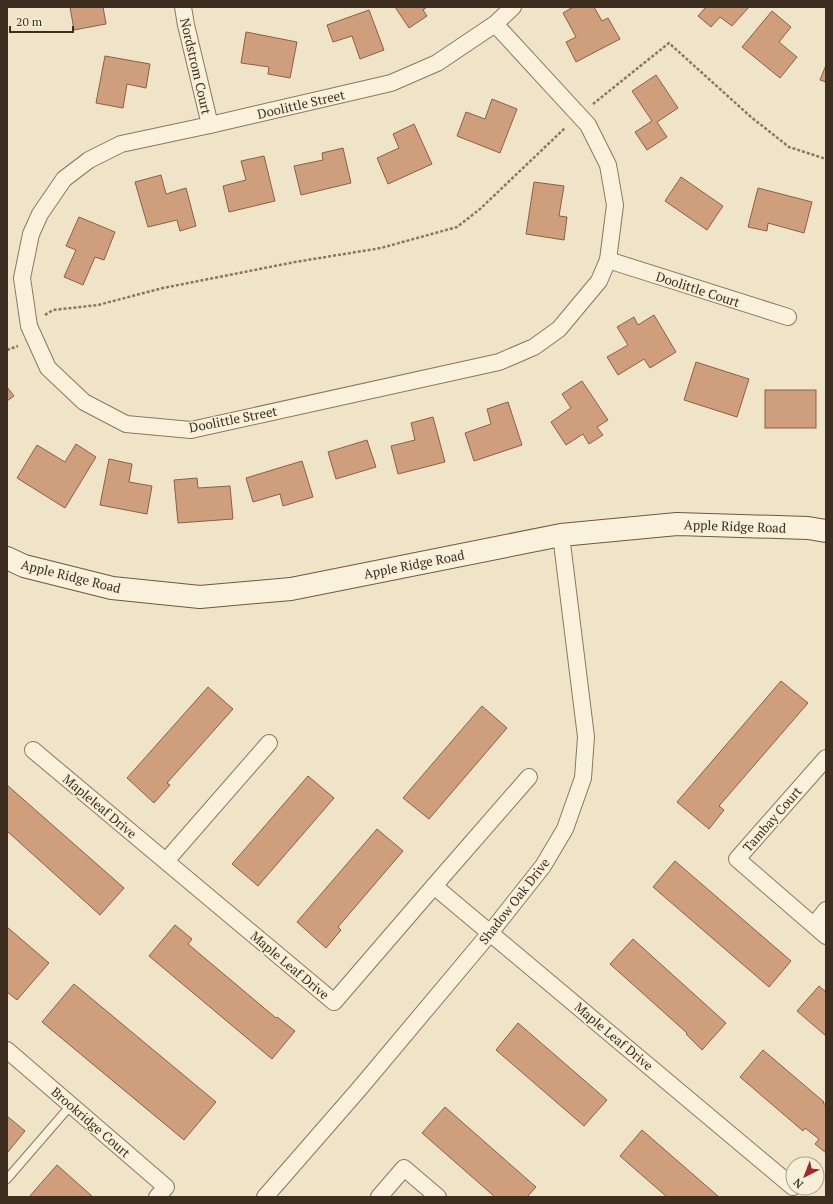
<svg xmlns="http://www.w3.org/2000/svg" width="833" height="1204" viewBox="0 0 833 1204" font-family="'PT Serif',serif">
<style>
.building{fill:#cf9f7d;stroke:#8d5f41}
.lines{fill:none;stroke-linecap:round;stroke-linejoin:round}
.lane-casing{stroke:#8d765c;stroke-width:10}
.street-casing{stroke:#8d765c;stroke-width:18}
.secondary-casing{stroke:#6f573f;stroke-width:24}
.path{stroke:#8d765c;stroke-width:2.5;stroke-dasharray:3 2;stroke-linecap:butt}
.lane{stroke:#faf1dc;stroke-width:8}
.street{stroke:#faf1dc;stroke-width:16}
.secondary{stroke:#faf1dc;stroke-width:22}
.labels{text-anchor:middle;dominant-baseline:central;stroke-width:3;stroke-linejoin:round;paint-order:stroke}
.street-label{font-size:13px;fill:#3d2e20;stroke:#f7eed8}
</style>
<rect width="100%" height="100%" fill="#f0e4c8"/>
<g class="building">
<polygon points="70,7 103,7 106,24 74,30"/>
<polygon points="395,7 427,7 423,10 427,16 409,28"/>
<polygon points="573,7 594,7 602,21 608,18 620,39 576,62 566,42 576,37 563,13"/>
<polygon points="706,7 749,7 732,26 720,17 711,27 698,16"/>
<polygon points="369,10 384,50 360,59 352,36 333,42 327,25"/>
<polygon points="772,11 791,27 779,42 797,57 780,78 742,47"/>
<polygon points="246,32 297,42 290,78 268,74 269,67 241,63"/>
<polygon points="105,56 150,64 146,88 127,84 123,108 96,103"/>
<polygon points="826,65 826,82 820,80"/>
<polygon points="656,75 678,108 657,122 667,137 647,150 635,132 652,121 632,91"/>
<polygon points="492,99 517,109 500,153 457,136 466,112 485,119"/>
<polygon points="414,124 432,164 388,184 377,158 399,148 393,134"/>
<polygon points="343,148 351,183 301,195 294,166 323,160 322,153"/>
<polygon points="264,156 275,201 229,212 223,186 246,180 241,161"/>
<polygon points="161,175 166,194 186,188 196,226 180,231 177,220 148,227 135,182"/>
<polygon points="681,177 723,206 707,230 665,201"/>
<polygon points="534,182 564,186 559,216 567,217 564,240 526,234"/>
<polygon points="758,188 812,202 804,233 768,223 767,231 748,227"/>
<polygon points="79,217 115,232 104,260 95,257 83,285 64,277 76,250 66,246"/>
<polygon points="654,315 676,352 650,368 644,359 618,375 607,357 628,345 617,327 634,317 638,325"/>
<polygon points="696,362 749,379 737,417 684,400"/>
<polygon points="582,381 608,420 597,427 603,435 589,444 583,434 566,445 551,422 571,408 562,394"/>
<polygon points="7,387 14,396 7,401"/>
<rect x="765" y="390" width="51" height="38"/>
<polygon points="508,402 522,445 474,461 465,433 491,424 487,409"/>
<polygon points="433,417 445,462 398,474 391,446 415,440 411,423"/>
<polygon points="367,440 376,467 336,479 328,452"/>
<polygon points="76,444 96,457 65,508 17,478 37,445 65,462"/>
<polygon points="109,459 132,464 129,482 152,486 147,514 100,505"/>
<polygon points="302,461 313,497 283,506 280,494 253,502 246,478"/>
<polygon points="197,478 198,488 230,486 233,519 178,523 174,480"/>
<polygon points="781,681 808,703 719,806 724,810 709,829 677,802"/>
<polygon points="208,687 233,709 167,783 170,785 154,803 127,778"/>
<polygon points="482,706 507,728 429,819 403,798"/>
<polygon points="308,776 334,798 258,886 232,864"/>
<polygon points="7,785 124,888 100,915 7,831"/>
<polygon points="377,829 403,851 338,927 341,930 326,948 297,922"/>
<polygon points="675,861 791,961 769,987 653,887"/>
<polygon points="175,925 192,939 188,944 276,1018 277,1017 295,1031 272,1059 149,956"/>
<polygon points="7,927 49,963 17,1000 7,992"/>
<polygon points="633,939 726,1023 702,1050 686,1034 687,1033 610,964"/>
<polygon points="74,984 216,1102 184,1140 42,1022"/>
<polygon points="819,986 826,992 826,1036 797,1011"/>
<polygon points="518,1023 607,1100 584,1126 496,1050"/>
<polygon points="763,1050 824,1102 823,1103 826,1105 826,1153 815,1144 819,1139 805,1128 803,1131 740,1077"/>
<polygon points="445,1107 536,1187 527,1197 495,1197 422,1133"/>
<polygon points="7,1116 25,1131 7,1153"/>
<polygon points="642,1130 719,1197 667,1197 620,1156"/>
<polygon points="57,1165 93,1197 29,1197"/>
</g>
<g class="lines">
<g class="lane-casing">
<polyline id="lane" points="7,1179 71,1105"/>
</g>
<g class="street-casing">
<g id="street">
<polyline points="183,7 186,25 210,125"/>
<polyline points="495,24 588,125 608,165 615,205 608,260 599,281 559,329 534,347 499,362 191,430 126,424 84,402 48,368 29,326 22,278 31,234 40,214 64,179 89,160 121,144 210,125 391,83 437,63 495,24 513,7"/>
<polyline points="608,260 788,317"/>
<polyline points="33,750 334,1002 434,886 793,1187"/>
<polyline points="826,758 737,859 826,936"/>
<polyline points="166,861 269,743"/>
<polyline points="434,886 529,777"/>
<polyline points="814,925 826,910"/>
<polyline points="7,1050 166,1187 157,1197"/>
<polyline points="265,1197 360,1088 490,933 543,866 565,829 583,778 586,737 561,535"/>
<polyline points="379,1197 404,1168 438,1197"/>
</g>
</g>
<g class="secondary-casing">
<polyline id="secondary" points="7,558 24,566 112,588 200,597 291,589 561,535 677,524 808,528 826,531"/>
</g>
<g class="path">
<polyline points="593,104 669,43 751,117 789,147 826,159"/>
<polyline points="45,315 53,310 98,305 163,288 295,262 381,248 457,227 480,209 565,128"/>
<polyline points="7,350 18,346"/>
</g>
<use href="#lane" class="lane"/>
<use href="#street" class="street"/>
<use href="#secondary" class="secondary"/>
</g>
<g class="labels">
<g class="street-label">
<text transform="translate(196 66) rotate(77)">Nordstrom Court</text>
<text transform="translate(301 104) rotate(-13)">Doolittle Street</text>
<text transform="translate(698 289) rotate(18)">Doolittle Court</text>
<text transform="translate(233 419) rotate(-11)">Doolittle Street</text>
<text transform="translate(735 526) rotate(2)">Apple Ridge Road</text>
<text transform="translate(414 564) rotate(-11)">Apple Ridge Road</text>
<text transform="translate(71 576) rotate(14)">Apple Ridge Road</text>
<text transform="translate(100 806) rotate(40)">Mapleleaf Drive</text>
<text transform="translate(772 819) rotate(-49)">Tambay Court</text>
<text transform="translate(514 901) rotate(-52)">Shadow Oak Drive</text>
<text transform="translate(290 965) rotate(40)">Maple Leaf Drive</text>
<text transform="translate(614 1036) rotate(40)">Maple Leaf Drive</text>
<text transform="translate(91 1122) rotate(41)">Brookridge Court</text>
</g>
</g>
<rect width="833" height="1204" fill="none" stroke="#3d2e20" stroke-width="16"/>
<g transform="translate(805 1176) rotate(222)"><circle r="19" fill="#f7eed8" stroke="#ada18e"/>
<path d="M0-3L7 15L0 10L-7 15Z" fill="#9e2a2b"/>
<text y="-6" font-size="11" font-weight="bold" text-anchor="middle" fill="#3d2e20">N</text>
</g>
<path d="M10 26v6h63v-6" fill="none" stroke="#3d2e20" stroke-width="2"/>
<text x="16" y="26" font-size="12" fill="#3d2e20" stroke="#f7eed8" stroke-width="3" paint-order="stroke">20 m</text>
</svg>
